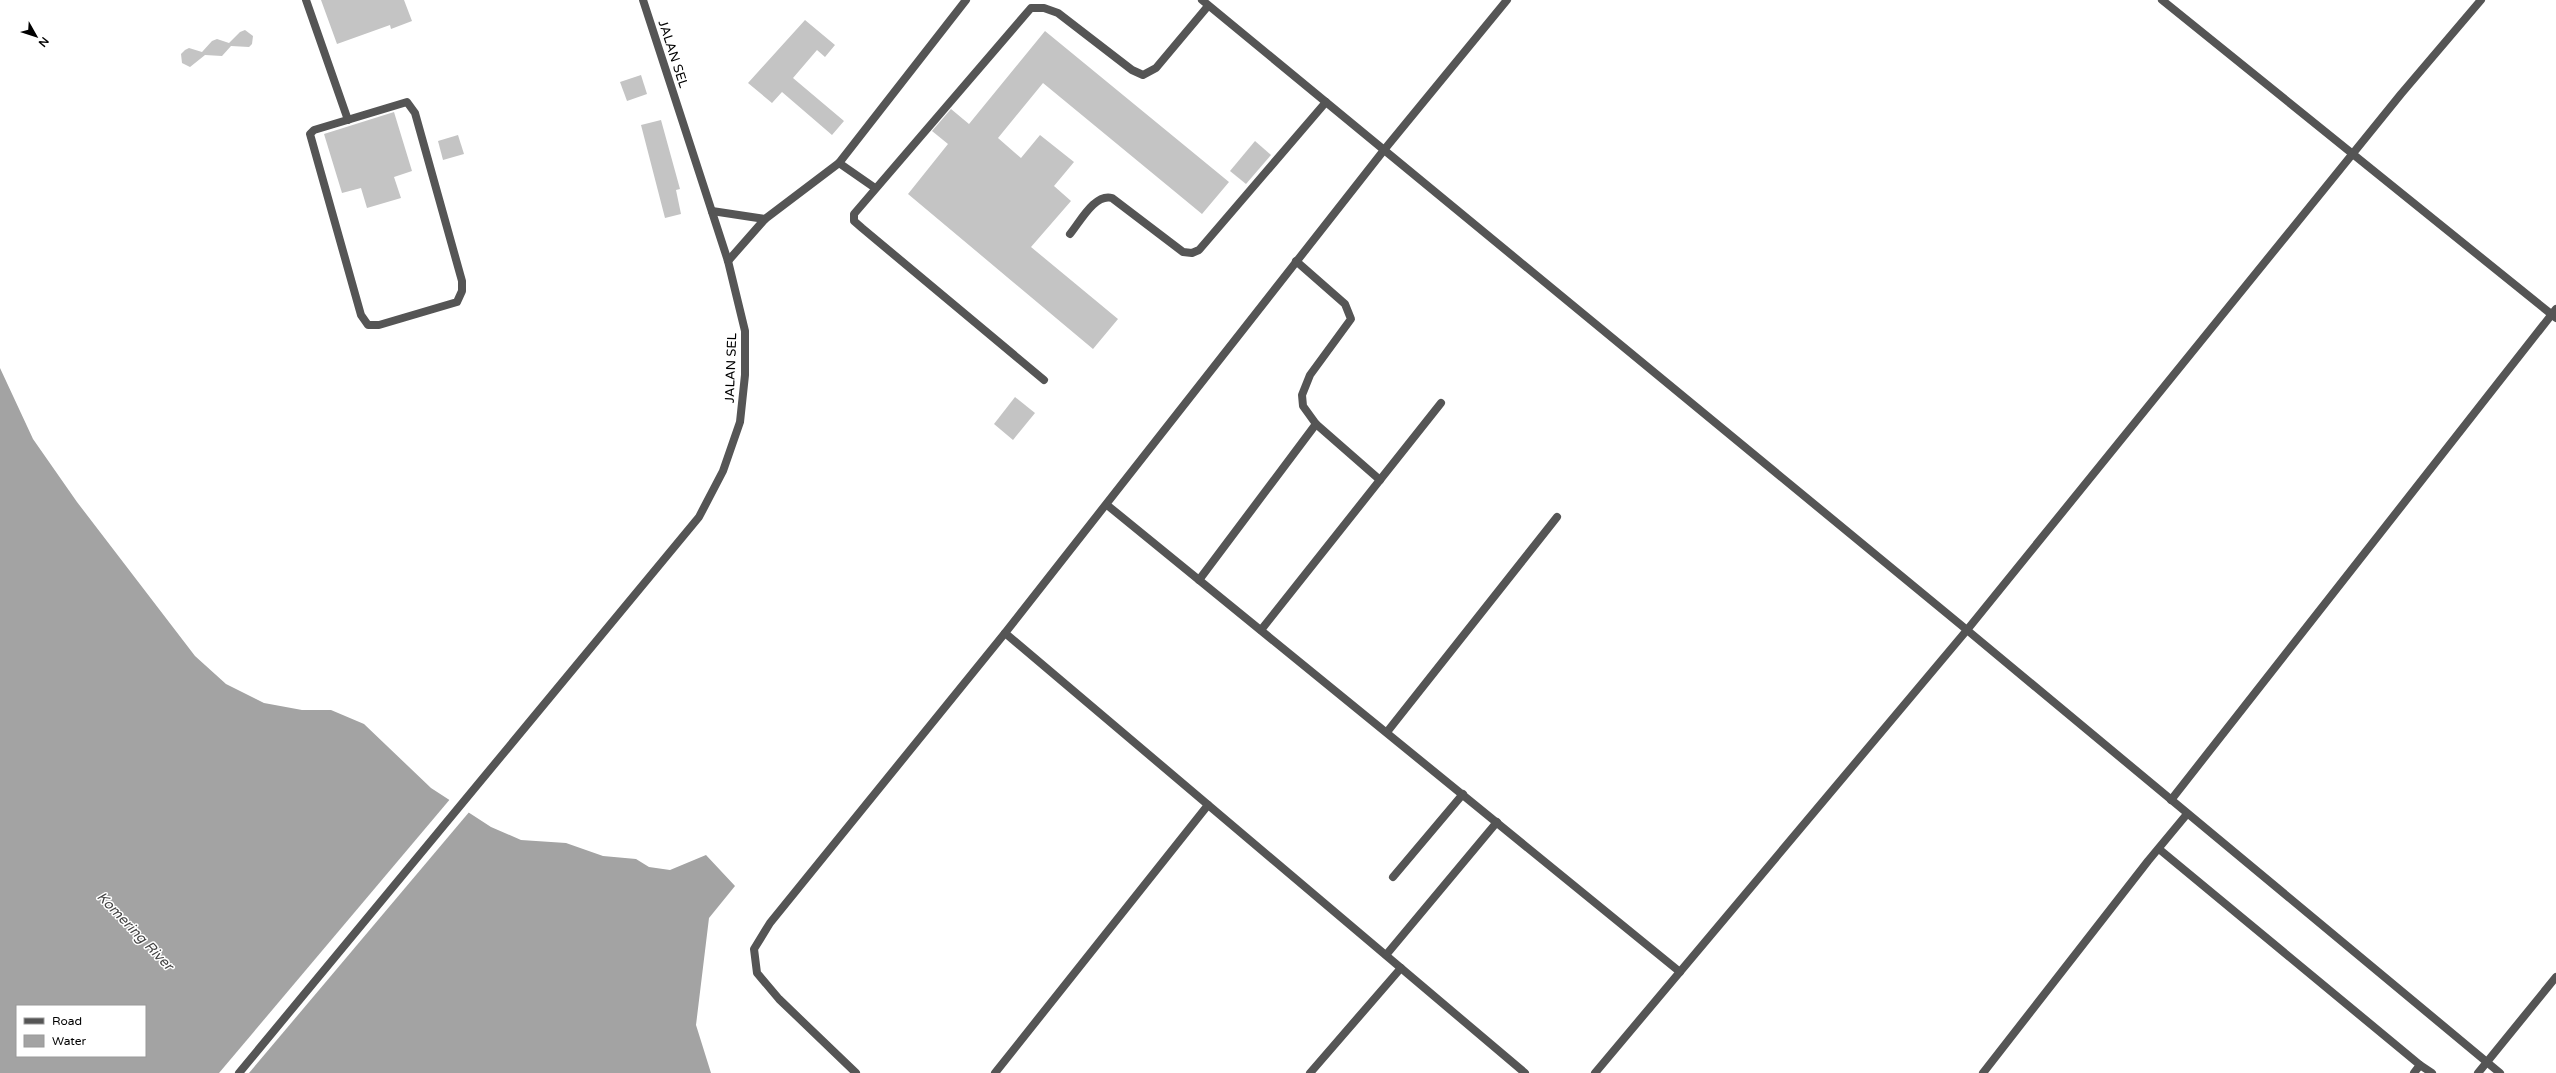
<svg xmlns="http://www.w3.org/2000/svg" width="2556" height="1073" viewBox="0 0 2556 1073" font-family="'Varela Round',sans-serif">
<style>
.water{fill:#a3a3a3;fill-rule:evenodd}
.pier{fill:#fff}
.building{fill:#c4c4c4}
.lines{fill:none;stroke-linecap:round;stroke-linejoin:round}
.service{stroke:#555;stroke-width:8}
.tertiary{stroke:#555;stroke-width:8}
.labels{text-anchor:middle;dominant-baseline:central;stroke-width:3;stroke-linejoin:round;paint-order:stroke}
.street-label{font-size:13px;fill:#000;stroke:#fff}
.water-label{font-size:14px;font-style:italic;fill:#444;stroke:#fff}
</style>
<rect width="100%" height="100%" fill="#fff"/>
<path class="water" d="M0,368L33,439L77,502L195,656L226,684L264,703L302,710H331L364,724L431,788L491,827L521,840L566,843L603,856L636,859L649,867L670,870L706,855L735,886L709,918L696,1025L711,1073H0ZM17,1006H145V1056H17Z"/>
<polygon class="pier" points="451,798 470,811 249,1073 219,1073"/>
<g class="building">
<polygon points="321,0 404,0 412,21 391,29 390,25 337,44"/>
<polygon points="805,20 835,45 825,57 817,50 793,78 844,121 832,135 782,92 772,103 748,83"/>
<polygon points="245,30 253,36 252,44 249,47 231,46 222,56 205,55 190,67 182,63 181,54 185,50 189,48 202,52 212,41 217,39 229,43 240,32"/>
<polygon points="1045,31 1229,182 1202,214 1043,83 998,138 1021,158 1040,135 1074,162 1054,186 1071,201 1031,247 1118,319 1093,349 908,194 948,144 932,131 951,109 969,124"/>
<polygon points="641,75 647,94 627,101 620,82"/>
<polygon points="394,112 412,171 394,177 401,198 367,208 361,188 342,193 324,134"/>
<polygon points="661,120 680,189 676,190 681,214 665,218 641,125"/>
<polygon points="458,135 464,154 443,160 438,141"/>
<polygon points="1255,141 1271,155 1246,184 1230,171"/>
<polygon points="1015,397 1035,413 1013,440 994,424"/>
</g>
<g class="lines">
<g class="service">
<polyline points="306,0 348,120"/>
<polyline points="1202,0 1967,630 2500,1073"/>
<polyline points="2162,0 2556,318"/>
<polygon points="407,102 415,113 462,281 462,291 457,302 379,325 368,325 361,315 310,134 314,130"/>
<polyline points="839,163 875,188"/>
<polyline points="712,211 765,219"/>
<path d="M1070,234C1080,222 1095,193 1112,198L1183,252L1192,253L1199,250L1326,102"/>
<polyline points="728,261 765,219 839,163 966,0"/>
<polyline points="1296,261 1345,304 1351,319 1310,375 1302,395 1303,406 1316,424 1380,480"/>
<polyline points="1044,380 862,228 854,221 854,214 1031,8 1044,8 1058,13 1132,70 1143,75 1156,68 1208,6"/>
<polyline points="1107,505 1680,972"/>
<polyline points="1199,580 1316,424"/>
<polyline points="1261,630 1441,403"/>
<polyline points="1005,633 1525,1073"/>
<polyline points="1387,732 1557,517"/>
<polyline points="2171,800 2556,309"/>
<polyline points="2159,849 2420,1065 2414,1073"/>
<polyline points="1393,877 1463,794"/>
<polyline points="1386,955 1497,822"/>
<polyline points="2420,1065 2432,1073"/>
<polyline points="856,1073 779,999 757,973 754,949 770,923 1005,633 1384,150 1507,0"/>
<polyline points="995,1073 1208,805"/>
<polyline points="1310,1073 1401,968"/>
<polyline points="1595,1073 1967,630 2401,94 2481,0"/>
<polyline points="1983,1073 2148,861 2187,814"/>
<polyline points="2478,1073 2556,977"/>
</g>
<polyline class="tertiary" points="239,1073 699,517 723,471 740,422 745,375 745,331 728,261 643,0"/>
</g>
<g class="labels">
<g class="street-label">
<text transform="translate(673 54) rotate(72)">JALAN SEL</text>
<text transform="translate(731 368) rotate(-88)">JALAN SEL</text>
</g>
<g class="water-label">
<text transform="translate(135 931) rotate(46)">Komering River</text>
</g>
</g>
<rect x="16" y="1005" width="130" height="52" fill="#ffffff" stroke="#999999"/>
<rect x="24" y="1018" width="20" height="6" fill="#555555" stroke="#999999"/>
<text x="52" y="1025" font-size="12" fill="#000000">Road</text>
<rect x="24" y="1035" width="20" height="12" fill="#a3a3a3" stroke="#999999"/>
<text x="52" y="1045" font-size="12" fill="#000000">Water</text>
<g transform="translate(36 36) rotate(129)" stroke="#ffffff" stroke-width="3" paint-order="stroke">
<path d="M0-3L7 15L0 10L-7 15Z" fill="#000000"/>
<text y="-6" font-size="11" font-weight="bold" text-anchor="middle" fill="#000000">N</text>
</g>
</svg>
